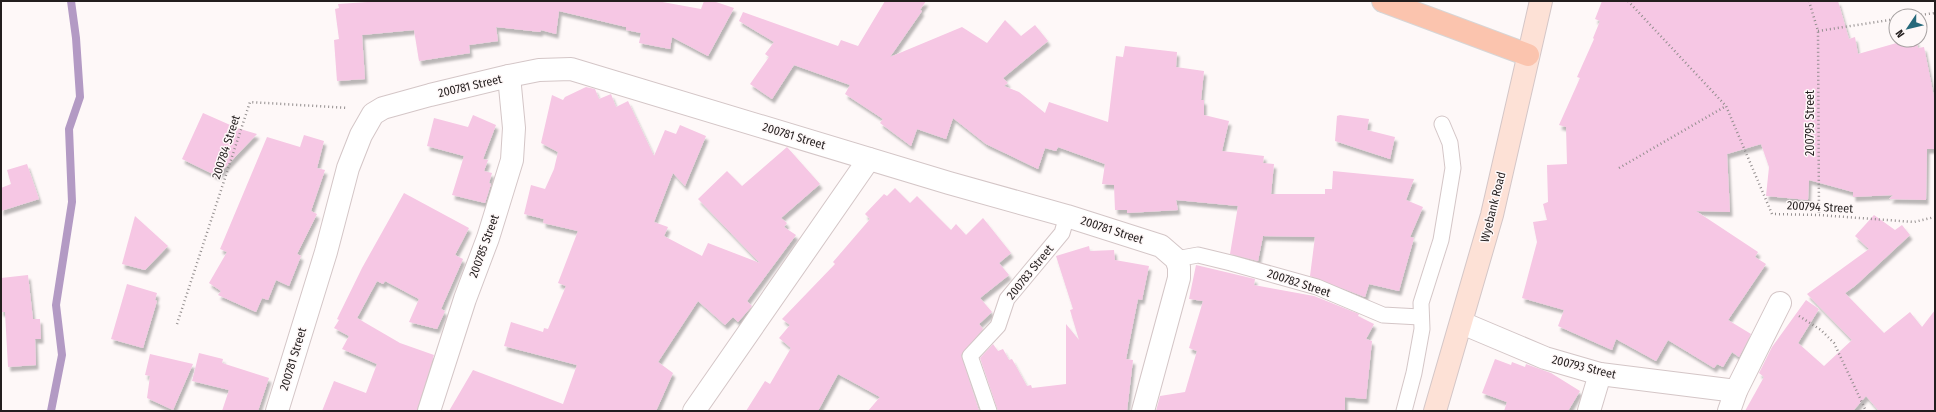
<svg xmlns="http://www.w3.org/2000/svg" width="1936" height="412" viewBox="0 0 1936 412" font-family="'Fira Sans Condensed',sans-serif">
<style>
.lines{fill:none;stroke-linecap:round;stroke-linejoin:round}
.stream{stroke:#b39ac4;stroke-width:8}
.building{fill:#f6c7e4;filter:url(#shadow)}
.lane-casing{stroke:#d4c6c7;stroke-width:17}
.street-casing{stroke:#d4c6c7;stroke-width:24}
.secondary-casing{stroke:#d4c6c7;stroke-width:24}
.primary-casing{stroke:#d7d6d6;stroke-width:24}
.path{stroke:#938e8e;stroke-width:2.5;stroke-dasharray:1 3;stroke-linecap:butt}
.lane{stroke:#fff;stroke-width:15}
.street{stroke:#fff;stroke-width:22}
.secondary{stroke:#fde1d6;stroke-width:22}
.primary{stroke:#fbc4ae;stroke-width:22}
.labels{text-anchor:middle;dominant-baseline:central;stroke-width:3;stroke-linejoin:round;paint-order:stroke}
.street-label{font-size:12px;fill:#231e1e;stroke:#fef8f8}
</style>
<defs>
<filter id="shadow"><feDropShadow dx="2.5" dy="4.5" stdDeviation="1" flood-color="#0004"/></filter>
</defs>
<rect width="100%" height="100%" fill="#fef8f8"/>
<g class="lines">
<polyline class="stream" points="51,411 62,355 56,305 72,202 69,129 80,97 76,38 71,1"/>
</g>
<g class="building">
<polygon points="382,1 657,1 701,9 704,1 713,1 734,8 708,56 672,37 670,49 639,43 641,33 626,30 626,27 559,11 556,34 541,30 540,32 496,27 498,41 469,45 470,53 419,61 414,30 362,35 365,79 337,81 334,40 339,39 335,9 339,8 338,4"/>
<polygon points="885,1 926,1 920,10 922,11 890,57 962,27 987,43 1005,20 1021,36 1035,25 1048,41 1003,78 1008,83 1004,86 1019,92 1045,113 1049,102 1108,122 1116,56 1123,57 1125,46 1177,52 1176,67 1204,71 1201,100 1204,100 1204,115 1229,121 1222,151 1264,156 1263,163 1274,164 1271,194 1325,194 1325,189 1332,189 1333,171 1414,179 1406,200 1423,207 1410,237 1414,238 1399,291 1369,284 1365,297 1310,276 1315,237 1263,236 1258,261 1230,254 1238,206 1176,200 1178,210 1127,213 1127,210 1115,210 1114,185 1102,184 1105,164 1058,147 1056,151 1045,148 1038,169 986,144 953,118 946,139 917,129 911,146 880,123 883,119 845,94 850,85 794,65 772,99 750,84 769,57 765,54 774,42 739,21 743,12 838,46 841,40 858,46"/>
<polygon points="1602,1 1838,1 1849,39 1855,37 1858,54 1907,40 1916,40 1918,48 1924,47 1935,102 1935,149 1927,149 1926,200 1889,199 1893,195 1853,197 1853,192 1809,180 1808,200 1766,196 1769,167 1761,144 1727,154 1730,212 1696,211 1758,252 1755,257 1766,264 1728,320 1751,334 1739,357 1732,352 1723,367 1717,364 1714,368 1668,340 1656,361 1616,339 1612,350 1558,326 1564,310 1522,298 1537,242 1533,222 1547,220 1543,204 1548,202 1547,165 1567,164 1566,127 1559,125 1580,78 1577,77 1594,39 1593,38 1600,21 1595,19"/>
<polygon points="586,87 595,89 599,99 611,94 616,107 628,101 654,156 665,130 676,134 680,125 706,136 685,186 673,173 654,222 668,227 664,236 702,256 708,243 760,263 698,199 727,171 742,186 787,147 820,184 781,218 787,223 784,227 796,235 747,301 752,306 738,322 733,317 725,325 698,301 658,362 673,373 656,411 449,411 473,370 563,404 577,365 504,346 511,322 543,332 544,328 548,329 566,286 558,283 578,231 543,223 544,219 524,214 531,185 545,189 554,169 558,152 541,143 552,95 563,100 565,97"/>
<polygon points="203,113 237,128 257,134 217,176 182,159"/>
<polygon points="473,115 496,125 483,159 488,160 484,171 492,173 489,183 491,184 485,203 452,195 464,156 427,146 434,118 468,127"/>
<polygon points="1340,115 1369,119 1367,130 1395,137 1390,159 1335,141 1337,116"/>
<polygon points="304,135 324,141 317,168 325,170 311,211 317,214 297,254 301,256 289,286 276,280 268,300 262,298 256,312 218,295 221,291 209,283 227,252 220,249 267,137 300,147"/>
<polygon points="27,164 39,199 1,211 1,188 11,184 7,170"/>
<polygon points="895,188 910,203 917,196 951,230 956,224 966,235 983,218 1011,253 999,263 1009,275 980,298 992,312 979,324 983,329 961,355 979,411 868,411 880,397 838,374 818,411 746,411 765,381 770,384 791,348 779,338 790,325 782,319 835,264 833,262 870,219 865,214 884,194 887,196"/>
<polygon points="404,193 469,228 455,255 463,259 441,309 445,311 437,329 409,322 419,299 385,281 383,284 377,281 357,318 400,343 434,355 417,410 322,411 334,381 366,393 377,364 342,349 349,336 334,328 339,320 337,319 362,268"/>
<polygon points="1874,215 1895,230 1902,225 1910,235 1855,286 1845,293 1884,333 1910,312 1922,327 1935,310 1935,411 1879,411 1866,396 1853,411 1745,411 1764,377 1759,373 1772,347 1806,300 1819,309 1798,343 1824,366 1852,340 1807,294 1869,249 1855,236"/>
<polygon points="135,216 168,246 145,270 122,264"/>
<polygon points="1089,246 1090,251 1114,250 1115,260 1149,266 1142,300 1138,299 1126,359 1133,360 1127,411 998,411 980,358 993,344 998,351 1003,349 1009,360 1012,359 1027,386 1031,385 1032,388 1066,384 1066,324 1079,340 1070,310 1073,309 1056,256"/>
<polygon points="1196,265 1255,279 1254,285 1314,296 1359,314 1358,316 1374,324 1366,339 1372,341 1366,399 1345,397 1345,411 1156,411 1160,396 1185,392 1197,351 1189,348 1203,301 1189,299"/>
<polygon points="28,275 33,319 40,319 41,339 35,339 36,365 8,367 5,312 1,312 1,278"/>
<polygon points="127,284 157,293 155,300 157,301 143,348 111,339"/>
<polygon points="199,353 223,359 222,363 269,378 258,411 222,411 229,390 192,381"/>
<polygon points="150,354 193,364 173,410 147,398 150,376 145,375"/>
<polygon points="1495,359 1511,365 1512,362 1525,367 1526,364 1551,373 1580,391 1568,411 1504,411 1507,402 1482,393"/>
</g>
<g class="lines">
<g class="lane-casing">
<g id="lane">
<polyline points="1176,259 1198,255 1231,263 1317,287 1383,315 1420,317"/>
<polyline points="989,411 970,356 998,326 1007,299 1062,233 1067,216"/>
<polyline points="1404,411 1414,373 1422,329 1421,303 1441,240 1453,168 1450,143 1442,124"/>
</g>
</g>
<g class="street-casing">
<g id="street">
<polyline points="1462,323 1545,358 1600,374 1736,391"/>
<polyline points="277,411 326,252 348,168 361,135 373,114 383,108 430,95 509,76 539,70 571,69 949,183 1067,216 1161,246 1176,259 1179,267 1179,278 1143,411"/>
<polyline points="429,411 465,299 488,238 512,160 514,128 509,76"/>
<polyline points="694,411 869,159"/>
<polyline points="1589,411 1600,374"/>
<polyline points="1729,411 1736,391 1780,303"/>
</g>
</g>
<g class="secondary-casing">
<polyline id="secondary" points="1435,411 1492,215 1541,1"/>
</g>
<g class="primary-casing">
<polyline id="primary" points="1383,1 1528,55"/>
</g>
<g class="path">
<polyline points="1628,1 1726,106 1772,214 1819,215 1914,222 1935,217"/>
<polyline points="1809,1 1818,31 1819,215"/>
<polyline points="1913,16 1935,13"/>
<polyline points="1818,31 1896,19"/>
<polyline points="1619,168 1726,106"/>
<polyline points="1799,316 1821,330 1834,343 1866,411"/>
<polyline points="177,324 250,102 348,108"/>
</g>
<use href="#lane" class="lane"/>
<use href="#street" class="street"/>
<use href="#secondary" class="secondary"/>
<use href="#primary" class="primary"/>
</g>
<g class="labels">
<g class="street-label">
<text transform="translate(470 86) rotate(-13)">200781 Street</text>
<text transform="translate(1810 123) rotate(-90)">200795 Street</text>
<text transform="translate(794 136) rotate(17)">200781 Street</text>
<text transform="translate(226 147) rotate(-72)">200784 Street</text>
<text transform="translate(1493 207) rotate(-76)">Wyebank Road</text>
<text transform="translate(1820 207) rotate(3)">200794 Street</text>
<text transform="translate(1112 230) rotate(18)">200781 Street</text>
<text transform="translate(484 246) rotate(-70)">200785 Street</text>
<text transform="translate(1030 272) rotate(-51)">200783 Street</text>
<text transform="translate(1299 283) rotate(18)">200782 Street</text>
<text transform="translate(293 359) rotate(-73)">200781 Street</text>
<text transform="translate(1584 367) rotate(14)">200793 Street</text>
</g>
</g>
<rect width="1936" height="412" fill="none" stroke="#231e1e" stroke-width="4"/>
<g transform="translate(1908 28) rotate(235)"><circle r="19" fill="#fef8f8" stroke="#a6a1a1"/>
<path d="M0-3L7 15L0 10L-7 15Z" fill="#26697b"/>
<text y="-6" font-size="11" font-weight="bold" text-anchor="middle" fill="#231e1e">N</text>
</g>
</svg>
